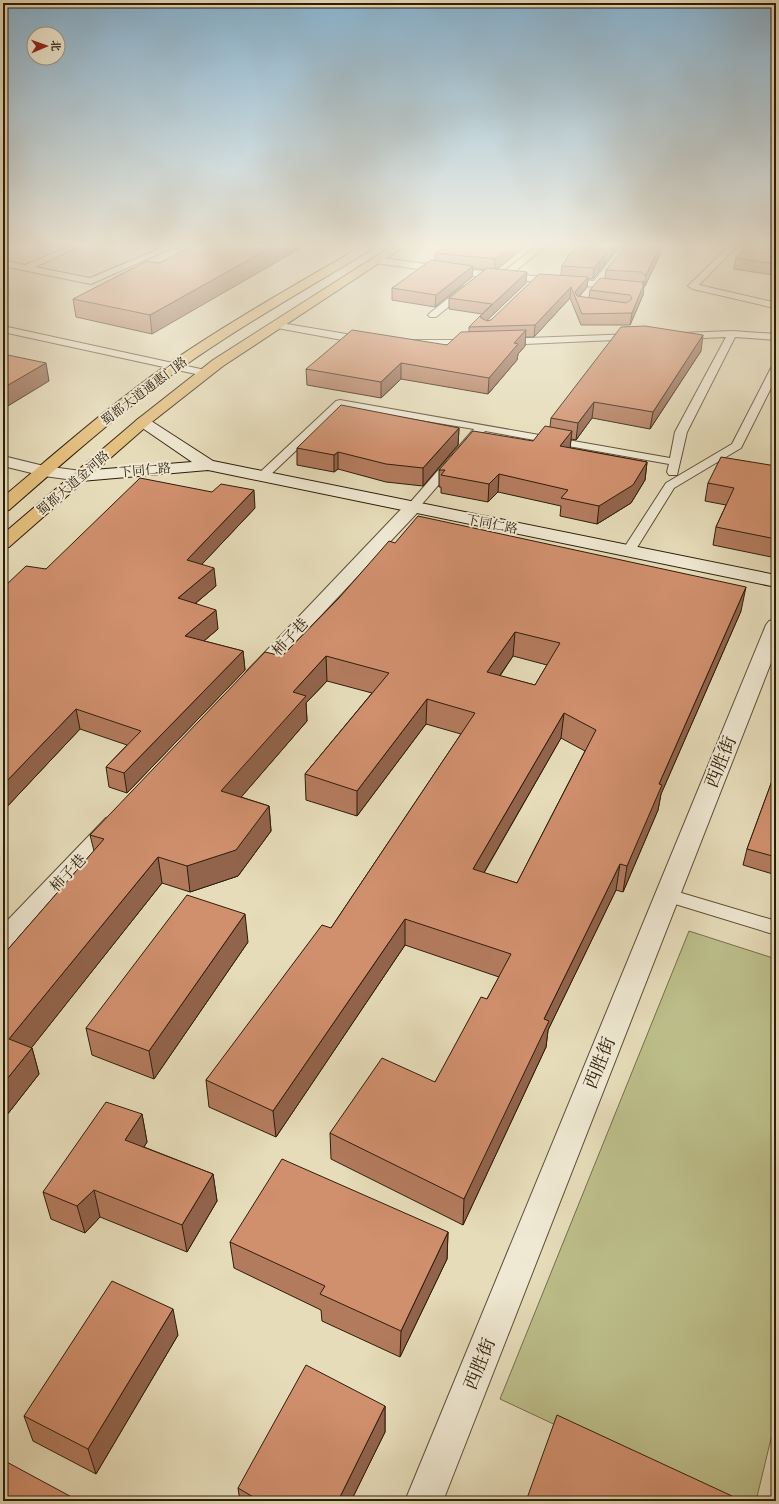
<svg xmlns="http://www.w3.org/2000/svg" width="779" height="1504" viewBox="0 0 779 1504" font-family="'IM FELL French Canon','Noto Serif SC',serif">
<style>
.green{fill:#bcbe8a;stroke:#756e4a}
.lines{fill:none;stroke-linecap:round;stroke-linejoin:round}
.lane-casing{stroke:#5c4d35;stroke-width:2}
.street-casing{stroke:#5c4d35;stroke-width:2}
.secondary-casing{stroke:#2e1d09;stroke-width:2}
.primary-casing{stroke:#2e1d09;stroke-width:2}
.lane{fill:#efe8d2;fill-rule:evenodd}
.street{fill:#efe8d2;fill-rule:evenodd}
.secondary{fill:#efe8d2;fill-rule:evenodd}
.primary{fill:#e3be7c;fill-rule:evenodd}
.wall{fill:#b37b5e;stroke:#2e1d09;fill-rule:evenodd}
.shaded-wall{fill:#92644c;stroke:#2e1d09}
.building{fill:#d08f6d;stroke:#2e1d09;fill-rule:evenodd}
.labels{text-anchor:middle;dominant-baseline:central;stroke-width:4;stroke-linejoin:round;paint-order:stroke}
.far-street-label{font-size:13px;fill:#2e1d09;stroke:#efe8d2}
.street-label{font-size:15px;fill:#2e1d09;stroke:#efe8d2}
.near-street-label{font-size:18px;fill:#2e1d09;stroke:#efe8d2}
</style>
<rect width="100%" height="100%" fill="#e6dcb9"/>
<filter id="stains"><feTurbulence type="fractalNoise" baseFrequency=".005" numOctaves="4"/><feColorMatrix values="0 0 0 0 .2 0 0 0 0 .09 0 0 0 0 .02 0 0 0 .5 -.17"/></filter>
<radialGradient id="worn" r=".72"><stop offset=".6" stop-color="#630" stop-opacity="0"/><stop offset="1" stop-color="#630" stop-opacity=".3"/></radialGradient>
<polygon class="green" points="689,931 776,959 776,1418 756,1501 718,1501 500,1399"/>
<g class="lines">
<g class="lane-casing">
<g id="lane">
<polygon points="75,244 85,244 35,267 90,278 171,244 181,244 91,284 3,266 3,260 25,265"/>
<polygon points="539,244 548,244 512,274 594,281 623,244 631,244 599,286 596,287 460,275 376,263 372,260 376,257 460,269 502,273"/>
<polygon points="731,244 739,244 699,285 773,302 775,304 773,306 770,307 693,289 688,286"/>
<polygon points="465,286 468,287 470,289 468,291 436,317 430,317 428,315 430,313 462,287"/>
<polygon points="275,322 364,337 369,340 364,343 353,342 272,327 270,325"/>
<polygon points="3,326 205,370 210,373 205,376 3,332"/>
<polygon points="732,331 776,334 776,340 735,337 687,432 677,475 669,475 667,472 669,464 485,431 416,511 408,511 406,508 408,505 474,429 342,407 266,479 258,479 256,476 336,401 340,400 670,458 675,432 726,337 681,339 676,336 681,333"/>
<polygon points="634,334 639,337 637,339 503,345 498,342 503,339"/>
<polygon points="411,340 470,340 475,343 470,346 408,345 406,343"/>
<polygon points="776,365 776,378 741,448 674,488 633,554 623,554 622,551 666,483 732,444 771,368"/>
<polygon points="668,889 776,921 776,935 662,900 659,895 662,890"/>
</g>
</g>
<g class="street-casing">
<g id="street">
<polygon points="3,456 44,466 81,471 87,473 89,476 87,479 81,481 44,476 3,466"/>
<polygon points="412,503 418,504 420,508 418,512 261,679 254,681 247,679 244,675 247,671 406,504"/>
<polygon points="776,619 776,650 443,1501 405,1501 766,625 769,621"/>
<polygon points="114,816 122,818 126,824 122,830 12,948 3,951 3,925 106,818"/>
</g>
</g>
<g class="secondary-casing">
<polygon id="secondary" points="143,417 148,419 213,461 776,575 776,587 208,470 81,481 75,479 73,476 75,473 81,471 192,462 138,425 135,422 138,419"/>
</g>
<g class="primary-casing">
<g id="primary">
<path d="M365,244H379L377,246C310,287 241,325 177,371C118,414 64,462 9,510L3,511V497C57,452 110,405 168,364C232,320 299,283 365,244Z"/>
<polygon points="395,244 408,244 223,366 148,425 9,547 3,548 3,534 138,419 213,360"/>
</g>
</g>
<use href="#lane" class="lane"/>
<use href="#street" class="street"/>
<use href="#secondary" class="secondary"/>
<use href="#primary" class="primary"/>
</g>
<g class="wall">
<polygon points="447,244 528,244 497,269 526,283 486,321 487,321 491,320 561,275 562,266 580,244 621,244 593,279 588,279 587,287 579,297 589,298 590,290 605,278 606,270 665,244 645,286 644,286 643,295 630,325 581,325 570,298 534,337 525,337 525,346 518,354 517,360 488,394 401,379 381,398 307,385 306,369 447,345 469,332 469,327 482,314 449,309 449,298 485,270 473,268 472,277 435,307 392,300 392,288 435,261 435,253"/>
<polygon points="776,244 776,272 773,275 734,269 736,258"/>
<polygon points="159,263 152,334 76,317 73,299"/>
<polygon points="701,351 650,429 592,418 576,440 571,439 570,448 647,462 645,480 631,503 597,524 560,516 561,506 498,492 488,502 441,493 441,487 439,487 439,470 533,441 550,427 551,418"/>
<polygon points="459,428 458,445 423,486 386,482 338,469 334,472 297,465 297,448"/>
<polygon points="776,466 776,558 713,545 716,527 726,505 705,501 708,483"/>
<polygon points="255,508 202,564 216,586 196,603 218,629 204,641 243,651 245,670 127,793 109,787 106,767 127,745 80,729 3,811 3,586 5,586 46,569"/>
<path d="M339,598L741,611L661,794L658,810L623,892L616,890L548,1030L546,1047L463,1225L331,1159L330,1133L435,1082L487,999L499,977L405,945L276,1137L209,1107L206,1080L331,928L461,734L426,724L357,816L306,800L305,774L372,693L327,681L306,703L307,721L241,797L269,806L271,831L238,876L190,892L162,883L31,1048H32L39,1074L3,1120V955L94,851L90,835L282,656ZM513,656L547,665L535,685L500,676ZM561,738L585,751L517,883L484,873Z"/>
<polygon points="776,770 776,875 743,865 747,849"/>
<polygon points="248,942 154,1079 92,1055 86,1028"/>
<polygon points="142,1114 147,1142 144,1147 213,1174 217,1201 187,1252 100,1217 85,1233 51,1219 43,1192"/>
<polygon points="448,1232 447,1259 400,1357 322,1321 321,1310 234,1268 230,1242"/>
<polygon points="178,1335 96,1474 33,1441 24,1416"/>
<polygon points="385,1406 385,1432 351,1501 240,1501 238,1488"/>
</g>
<g class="shaded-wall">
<polygon points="277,244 308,244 152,334 150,315"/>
<polygon points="515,244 528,244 495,271 495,259"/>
<polygon points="614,244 621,244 593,279 594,268"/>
<polygon points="661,244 665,244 645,286 646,275"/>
<polygon points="776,263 776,272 773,275 775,264"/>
<polygon points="473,266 472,277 435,307 436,295"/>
<polygon points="527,272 526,283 480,327 480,316"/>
<polygon points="588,277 587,287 576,300 575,292"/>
<polygon points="644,281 643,288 644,284 643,295 630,325 632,313"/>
<polygon points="571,287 570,298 534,337 535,325"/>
<polygon points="526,330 525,346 518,354 517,360 488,394 489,378 514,343"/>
<polygon points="703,335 701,351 650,429 653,412"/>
<polygon points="46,363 49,381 3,409 3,388"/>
<polygon points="401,363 401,379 381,398 381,382"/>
<polygon points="594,402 592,418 576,440 578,423"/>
<polygon points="459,428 458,445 423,486 423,468"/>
<polygon points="572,431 570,448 559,464 560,446"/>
<polygon points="338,452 338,469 334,472 334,455"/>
<polygon points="647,462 645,480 631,503 597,524 599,506"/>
<polygon points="499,474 498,492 488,502 489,484"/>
<polygon points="254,490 255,508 189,578 187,560"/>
<polygon points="214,568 216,586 180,616 178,598"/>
<polygon points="746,587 741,611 661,794 658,810 623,892 627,866 659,784"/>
<polygon points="216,610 218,629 187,655 185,636"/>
<polygon points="515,632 513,656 485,697 487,672"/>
<polygon points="243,651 245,670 127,793 124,773"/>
<polygon points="326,656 327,681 306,703 307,721 224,817 221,791 293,692"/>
<polygon points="427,699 426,724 357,816 357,791"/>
<polygon points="76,709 80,729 3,811 3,785"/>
<polygon points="564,713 561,738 471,895 473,869"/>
<polygon points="269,806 271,831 238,876 190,892 187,866"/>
<polygon points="158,857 162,883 17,1066 9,1039"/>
<polygon points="620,864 616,890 548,1030 546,1047 463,1225 464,1199 544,1019"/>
<polygon points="245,914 248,942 154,1079 149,1051"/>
<polygon points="405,919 405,945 276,1137 273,1111"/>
<polygon points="32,1048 39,1074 3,1120 3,1084"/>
<polygon points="142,1114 147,1142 131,1167 125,1140"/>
<polygon points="213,1174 217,1201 187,1252 182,1225"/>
<polygon points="94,1190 100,1217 85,1233 77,1206"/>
<polygon points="448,1232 447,1259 400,1357 401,1331"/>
<polygon points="173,1309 178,1335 96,1474 88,1449"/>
<polygon points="385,1406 385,1432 351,1501 338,1501"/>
</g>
<g class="building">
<polygon points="197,244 277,244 150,315 73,299 147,261 159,263"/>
<polygon points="447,244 515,244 495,259 435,253"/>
<polygon points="580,244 614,244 594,268 562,266 570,253"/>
<polygon points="626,244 661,244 646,275 641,272 606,270"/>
<polygon points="749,244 776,244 776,263 775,264 736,258"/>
<polygon points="431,260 473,266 436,295 392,288"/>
<polygon points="487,268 527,272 480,316 481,318 487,321 491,320 539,274 588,277 575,292 577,296 626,303 632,299 630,295 590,290 600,278 641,282 644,281 642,284 644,284 632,313 582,314 571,287 535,325 469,327 492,304 449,298"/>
<polygon points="645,326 703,335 653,412 594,402 578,423 551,418 621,327"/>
<polygon points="352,330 447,345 461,332 526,330 514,343 518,344 489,378 401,363 381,382 306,369"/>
<polygon points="3,354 46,363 3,388"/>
<polygon points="341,405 459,428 423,468 386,464 338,452 334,455 297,448"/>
<polygon points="545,426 572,431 560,446 647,462 633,485 599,506 561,498 568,490 499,474 489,484 441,475 445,470 439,470 473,431 533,441"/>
<polygon points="721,457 776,466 776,539 716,527 734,488 708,483"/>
<polygon points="140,478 212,492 221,484 254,490 187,560 214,568 178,598 216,610 185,636 243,651 124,773 106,767 141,731 76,709 3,785 3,586 5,586 26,566 46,569"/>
<path d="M418,516L746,587L659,784L662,785L627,866L620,864L544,1019L549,1021L464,1199L330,1133L382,1058L435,1082L481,997L487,999L511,954L405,919L273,1111L206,1080L322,925L331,928L475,713L427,699L357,791L305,774L389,673L326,656L293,692L306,696L221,791L269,806L236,850L187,866L158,857L9,1039L32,1048L3,1084V955L104,839L90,835L265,652L282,656L339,598L389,541L395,543ZM515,632L560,643L535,685L487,672ZM564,713L596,730L517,883L473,869Z"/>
<polygon points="776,770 776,857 747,849"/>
<polygon points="187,895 245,914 149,1051 86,1028"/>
<polygon points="106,1102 142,1114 125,1140 213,1174 182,1225 94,1190 77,1206 43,1192"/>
<polygon points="282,1159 448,1232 401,1331 320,1294 325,1286 230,1242"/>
<polygon points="112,1281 173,1309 88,1449 24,1416"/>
<polygon points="306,1365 385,1406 338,1501 260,1501 238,1488"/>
<polygon points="557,1415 732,1496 731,1501 526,1501"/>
<polygon points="3,1460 79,1501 3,1501"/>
</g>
<linearGradient id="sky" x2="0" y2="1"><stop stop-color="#88b6d5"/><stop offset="0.54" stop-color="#f4efe0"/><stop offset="1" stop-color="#f4efe0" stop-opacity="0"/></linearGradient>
<rect width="779" height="454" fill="url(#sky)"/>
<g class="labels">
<g class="far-street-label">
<text transform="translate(144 391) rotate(-37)">蜀都大道通惠门路</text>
<text transform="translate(145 470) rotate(-5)">下同仁路</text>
<text transform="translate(73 483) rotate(-41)">蜀都大道金河路</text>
<text transform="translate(492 524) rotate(11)">下同仁路</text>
</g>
<g class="street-label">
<text transform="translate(290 637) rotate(-47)">柿子巷</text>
<text transform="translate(68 873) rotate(-47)">柿子巷</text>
</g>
<g class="near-street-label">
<text transform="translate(721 762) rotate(-68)">西胜街</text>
<text transform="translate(600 1063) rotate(-68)">西胜街</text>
<text transform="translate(480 1364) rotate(-68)">西胜街</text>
</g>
</g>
<rect width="779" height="1504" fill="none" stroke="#e6dcb9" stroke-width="16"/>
<rect x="4" y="4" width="771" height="1496" fill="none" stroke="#2e1d09" stroke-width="2"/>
<rect x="8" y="8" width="763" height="1488" fill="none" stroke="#2e1d09"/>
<g transform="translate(46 46) rotate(88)"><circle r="19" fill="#efe8d2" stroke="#a29782"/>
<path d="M0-3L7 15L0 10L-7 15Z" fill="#8f2418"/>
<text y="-6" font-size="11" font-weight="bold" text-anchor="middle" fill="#2e1d09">北</text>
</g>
<rect width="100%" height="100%" filter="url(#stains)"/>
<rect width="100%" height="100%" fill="url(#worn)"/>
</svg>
